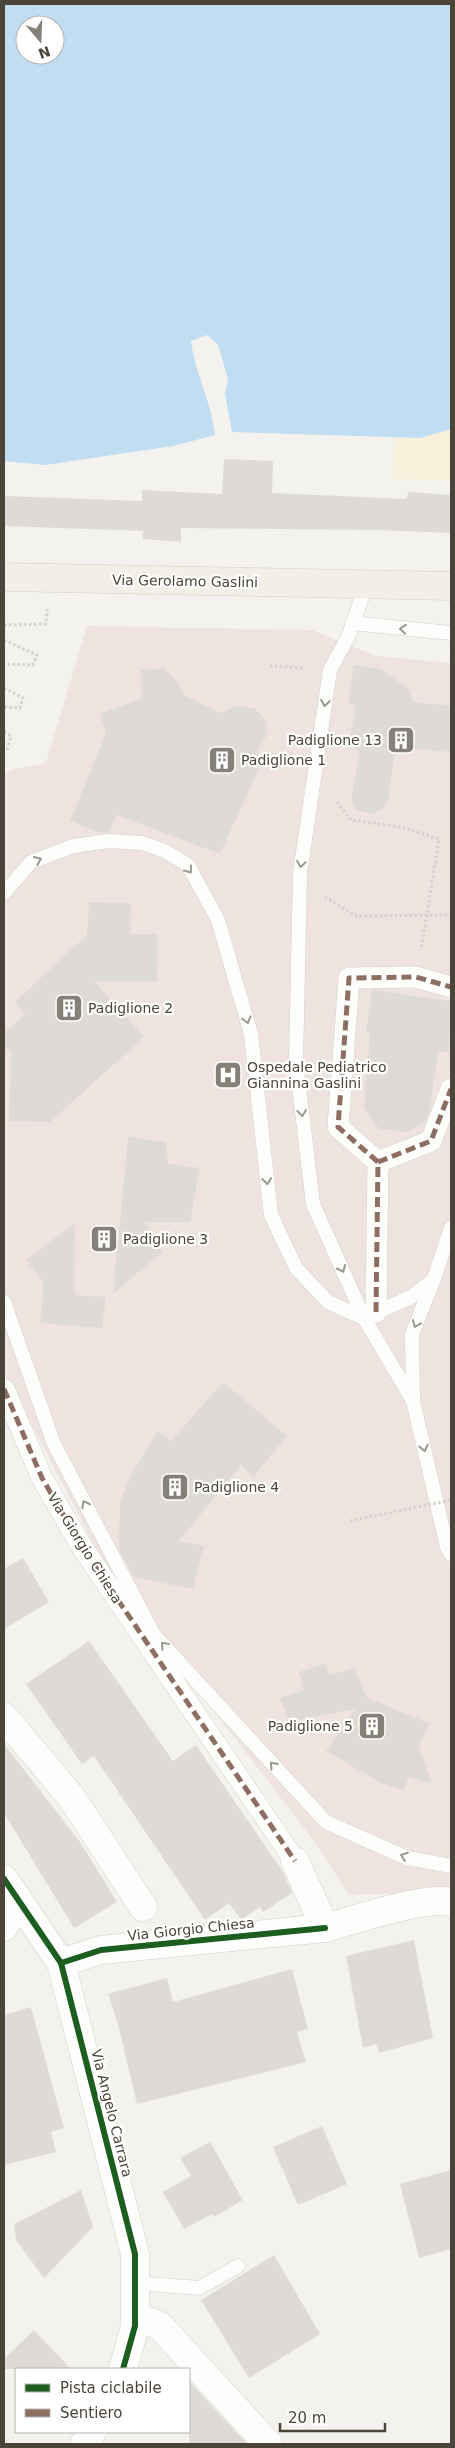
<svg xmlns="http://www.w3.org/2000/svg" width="455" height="2448" viewBox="0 0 455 2448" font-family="'DejaVu Sans',sans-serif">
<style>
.medical{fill:#eee3df}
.sand{fill:#f7f0da}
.water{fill:#c0ddf1;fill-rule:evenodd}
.building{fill:#dedbd6}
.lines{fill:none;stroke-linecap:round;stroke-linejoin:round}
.service-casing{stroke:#d2d0cb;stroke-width:15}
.pedestrian-casing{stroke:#d2d0cb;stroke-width:22}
.minor-casing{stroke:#d2d0cb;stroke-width:29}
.tertiary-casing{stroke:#d2d0cb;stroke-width:29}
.primary-casing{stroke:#d6cebb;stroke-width:29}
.path{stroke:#d3d2cc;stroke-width:3;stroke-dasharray:2.5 2.5;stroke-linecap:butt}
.service{stroke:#fdfdfc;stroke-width:14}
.pedestrian{stroke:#fdfdfc;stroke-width:21}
.minor{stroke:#fdfdfc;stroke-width:28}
.tertiary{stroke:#fdfdfc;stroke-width:28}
.primary{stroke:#f2efe6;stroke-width:28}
.path-bridge{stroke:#d3d2cc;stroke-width:3;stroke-dasharray:2.5 2.5;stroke-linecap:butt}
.quiet{stroke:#8d6e63;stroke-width:5;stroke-dasharray:10 5;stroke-linecap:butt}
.cycleway-casing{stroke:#fff;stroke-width:9}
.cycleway{stroke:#1b5e20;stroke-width:6}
.oneway{stroke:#9b9791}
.labels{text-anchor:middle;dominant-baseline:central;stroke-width:4.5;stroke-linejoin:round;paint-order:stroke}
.street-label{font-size:14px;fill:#4b4439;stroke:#fff}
.poi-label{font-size:14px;fill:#4b4439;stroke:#fff;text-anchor:start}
</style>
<rect width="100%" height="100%" fill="#f4f2ee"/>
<polygon class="medical" points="87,626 312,630 376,656 451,663 451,1892 349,1895 316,1844 224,1724 160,1646 100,1556 4,1372 4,778 10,770 46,763"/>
<polygon class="sand" points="451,429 451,481 392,479 395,438 420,438"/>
<path class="water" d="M4,4H451V429L420,438L232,432L225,394L228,379L218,345L207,335L191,341C195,374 212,403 215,435L173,446L45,465L4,461ZM25,25H55V55H25Z"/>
<g class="building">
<polygon points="224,459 273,461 272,493 407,499 408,492 451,495 451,533 377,530 181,528 181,542 143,539 143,531 4,526 4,496 142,501 142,490 222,494"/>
<polygon points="354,665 381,669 409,689 412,702 451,706 451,752 396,747 388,799 383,809 372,814 356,810 351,799 360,752 349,743 356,705 348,704"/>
<polygon points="164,668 179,684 184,695 220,713 236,706 254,708 266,720 267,735 257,750 262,762 220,854 117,815 109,832 100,833 70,821 106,733 100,714 142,698 141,670"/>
<polygon points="89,902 131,903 130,934 158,934 157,981 94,981 144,1037 50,1122 9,1121 11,1052 4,1045 4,1033 26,1014 15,1002 87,935"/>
<polygon points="372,990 451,1001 449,1052 438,1051 430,1109 425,1122 408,1132 379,1129 364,1108 370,1033 366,1032"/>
<polygon points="128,1137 166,1142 168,1164 200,1168 190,1222 145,1222 162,1252 113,1294"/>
<polygon points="75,1223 74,1295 106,1297 102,1328 40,1323 44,1283 26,1260"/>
<polygon points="223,1382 287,1436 253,1477 241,1465 179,1541 204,1546 193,1589 134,1577 119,1549 120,1501 133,1471 158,1431 171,1441"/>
<polygon points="23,1558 49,1602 4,1629 4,1569"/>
<polygon points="89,1641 173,1761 196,1745 283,1872 292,1893 263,1912 260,1907 241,1920 229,1903 205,1920 94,1756 82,1764 26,1684"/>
<polygon points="326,1663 329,1675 354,1668 367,1698 429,1723 419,1746 432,1784 408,1777 404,1790 383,1784 326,1751 355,1709 290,1722 280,1698 304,1690 299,1672"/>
<polygon points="4,1744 80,1842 117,1902 74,1928 4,1813"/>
<polygon points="414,1940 433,2038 379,2053 376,2044 363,2048 346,1956"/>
<polygon points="292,1969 308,2029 297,2032 306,2062 137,2104 118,2024 108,1994 167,1978 173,2002"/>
<polygon points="31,2007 64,2128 51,2132 56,2152 4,2165 4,2015"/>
<polygon points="322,2126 347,2184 298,2205 273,2147"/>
<polygon points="210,2142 243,2200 214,2217 212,2214 184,2229 163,2192 191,2176 180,2158"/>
<polygon points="451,2170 451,2249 419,2258 400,2184"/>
<polygon points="81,2190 93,2227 44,2278 16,2240 14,2224"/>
<polygon points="274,2255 320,2334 249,2378 201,2300"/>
<polygon points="34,2330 71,2369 4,2369 4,2359"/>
<polygon points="189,2381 247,2444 189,2444"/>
</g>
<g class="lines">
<g class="service-casing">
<g id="service">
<polyline points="367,583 348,637 330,670 300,873 296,1062 313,1204 364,1318 413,1401"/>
<polyline points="352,623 451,633"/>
<polyline points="4,893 31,862 73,846 109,841 142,843 165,851 188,865 218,920 251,1034 271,1215 296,1268 328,1302 364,1318"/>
<polyline points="451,1228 434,1279 412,1334 413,1401 447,1547 451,1554"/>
<polyline points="4,1302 54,1444 154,1635 326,1822 407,1858 451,1866"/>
<polyline points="371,1315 411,1297 433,1280"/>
<polyline points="135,2283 199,2288 238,2266"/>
</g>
</g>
<g class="pedestrian-casing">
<g id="pedestrian">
<polyline points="378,1162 338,1127 349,978 416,977 451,987"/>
<polyline points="376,1312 378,1162 431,1141 451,1089"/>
<polyline points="4,1389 42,1478 82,1547 295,1861"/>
</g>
</g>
<g class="minor-casing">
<g id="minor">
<polyline points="4,1717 72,1798 143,1907"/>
<path d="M295,1861L325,1928C355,1920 424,1896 451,1902"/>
<polyline points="4,1927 18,1899"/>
<polyline points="61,1963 101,1950 325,1928"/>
<polyline points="136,2316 160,2326 268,2444"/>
</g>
</g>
<g class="tertiary-casing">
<g id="tertiary">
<polyline points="4,1879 61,1963 135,2254 135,2326 123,2369"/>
<polyline points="84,2444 92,2432"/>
</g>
</g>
<g class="primary-casing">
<polyline id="primary" points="4,577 451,586"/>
</g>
<g class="path">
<polyline points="4,625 46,624 47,609"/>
<polyline points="4,640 37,655 33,665 4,664"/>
<polyline points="270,666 304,668"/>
<polyline points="4,688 23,698 20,708 4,707"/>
<polyline points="4,732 11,736 7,750 4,751"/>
<polyline points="337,802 351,820 401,827 439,839 421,950"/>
<polyline points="325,897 356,916 451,915"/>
</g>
<use href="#service" class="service"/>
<use href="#pedestrian" class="pedestrian"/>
<use href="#minor" class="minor"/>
<use href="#tertiary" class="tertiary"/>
<use href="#primary" class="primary"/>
<polyline class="path-bridge" points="350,1521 451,1500"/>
<g class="quiet">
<polyline points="378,1162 338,1127 349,978 416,977 451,987"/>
<polyline points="376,1312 378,1162 431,1141 451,1089"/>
<polyline points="4,1389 42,1478 82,1547 295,1861"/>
</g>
<g class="cycleway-casing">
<g id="cycleway">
<polyline points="4,1879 61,1963 135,2254 135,2326 123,2369"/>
<polyline points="61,1963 101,1950 325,1928"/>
</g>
</g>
<use href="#cycleway" class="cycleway"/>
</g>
<defs><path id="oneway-chevron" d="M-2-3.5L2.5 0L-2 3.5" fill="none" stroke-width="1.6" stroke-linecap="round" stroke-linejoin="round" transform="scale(1.25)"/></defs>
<g class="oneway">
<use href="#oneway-chevron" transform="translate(403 629) rotate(-175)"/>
<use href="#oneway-chevron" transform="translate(325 703) rotate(99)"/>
<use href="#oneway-chevron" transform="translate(38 860) rotate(-23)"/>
<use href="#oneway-chevron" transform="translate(301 864) rotate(99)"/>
<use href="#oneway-chevron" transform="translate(189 870) rotate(54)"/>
<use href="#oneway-chevron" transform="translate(247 1020) rotate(74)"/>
<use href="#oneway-chevron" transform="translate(302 1113) rotate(83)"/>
<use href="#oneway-chevron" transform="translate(267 1181) rotate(84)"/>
<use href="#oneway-chevron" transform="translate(342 1269) rotate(66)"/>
<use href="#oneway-chevron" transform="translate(416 1324) rotate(113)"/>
<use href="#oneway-chevron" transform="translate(424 1448) rotate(77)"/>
<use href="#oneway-chevron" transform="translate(85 1504) rotate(-117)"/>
<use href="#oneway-chevron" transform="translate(164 1645) rotate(-132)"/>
<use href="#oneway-chevron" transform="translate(273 1765) rotate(-132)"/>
<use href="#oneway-chevron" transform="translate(404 1856) rotate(-160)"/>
</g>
<defs>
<g id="building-square" transform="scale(1.4375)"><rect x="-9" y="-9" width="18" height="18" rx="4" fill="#868178" stroke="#fff"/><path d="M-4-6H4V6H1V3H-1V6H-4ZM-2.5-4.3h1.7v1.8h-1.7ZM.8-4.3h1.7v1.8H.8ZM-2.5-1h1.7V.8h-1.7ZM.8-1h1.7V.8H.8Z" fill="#fff"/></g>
<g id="hospital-square" transform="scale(1.4375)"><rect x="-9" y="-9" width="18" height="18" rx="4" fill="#868178" stroke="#fff"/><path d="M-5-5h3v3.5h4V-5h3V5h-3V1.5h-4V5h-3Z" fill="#fff"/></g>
</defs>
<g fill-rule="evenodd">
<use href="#building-square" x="401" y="740"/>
<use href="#building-square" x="222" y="760"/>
<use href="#building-square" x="69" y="1008"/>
<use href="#hospital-square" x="228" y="1075"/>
<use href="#building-square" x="104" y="1239"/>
<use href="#building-square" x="175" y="1487"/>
<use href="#building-square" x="372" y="1726"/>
</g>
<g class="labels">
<g class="street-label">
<text transform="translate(185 581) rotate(1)">Via Gerolamo Gaslini</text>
<text transform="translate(85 1548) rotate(58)">Via Giorgio Chiesa</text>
<text transform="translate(191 1929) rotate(-6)">Via Giorgio Chiesa</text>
<text transform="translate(112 2113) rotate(76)">Via Angelo Carrara</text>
</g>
<g class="poi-label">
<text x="382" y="740" text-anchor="end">Padiglione 13</text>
<text x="241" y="760">Padiglione 1</text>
<text x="88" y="1008">Padiglione 2</text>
<text x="247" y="1067">Ospedale Pediatrico<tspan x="247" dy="16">Giannina Gaslini</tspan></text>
<text x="123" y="1239">Padiglione 3</text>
<text x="194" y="1487">Padiglione 4</text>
<text x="353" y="1726" text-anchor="end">Padiglione 5</text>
</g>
</g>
<rect width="455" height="2448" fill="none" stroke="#4b4439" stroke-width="10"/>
<rect x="15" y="2368" width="175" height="65" fill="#ffffff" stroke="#b7b4b0"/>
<rect x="25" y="2384" width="25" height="8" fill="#1b5e20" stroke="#b7b4b0"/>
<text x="60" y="2393" font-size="15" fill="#4b4439">Pista ciclabile</text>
<rect x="25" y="2409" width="25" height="8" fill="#8d6e63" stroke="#b7b4b0"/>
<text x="60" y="2418" font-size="15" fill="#4b4439">Sentiero</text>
<g transform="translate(40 40) rotate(161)"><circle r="24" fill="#ffffff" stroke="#b7b4b0"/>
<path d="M0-4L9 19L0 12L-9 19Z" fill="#868178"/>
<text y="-8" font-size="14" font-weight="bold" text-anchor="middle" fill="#4b4439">N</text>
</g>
<path d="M280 2423v8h105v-8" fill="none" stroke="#4b4439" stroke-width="2.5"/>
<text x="288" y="2423" font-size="15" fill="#4b4439" stroke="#ffffff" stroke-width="4" paint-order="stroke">20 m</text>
</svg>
